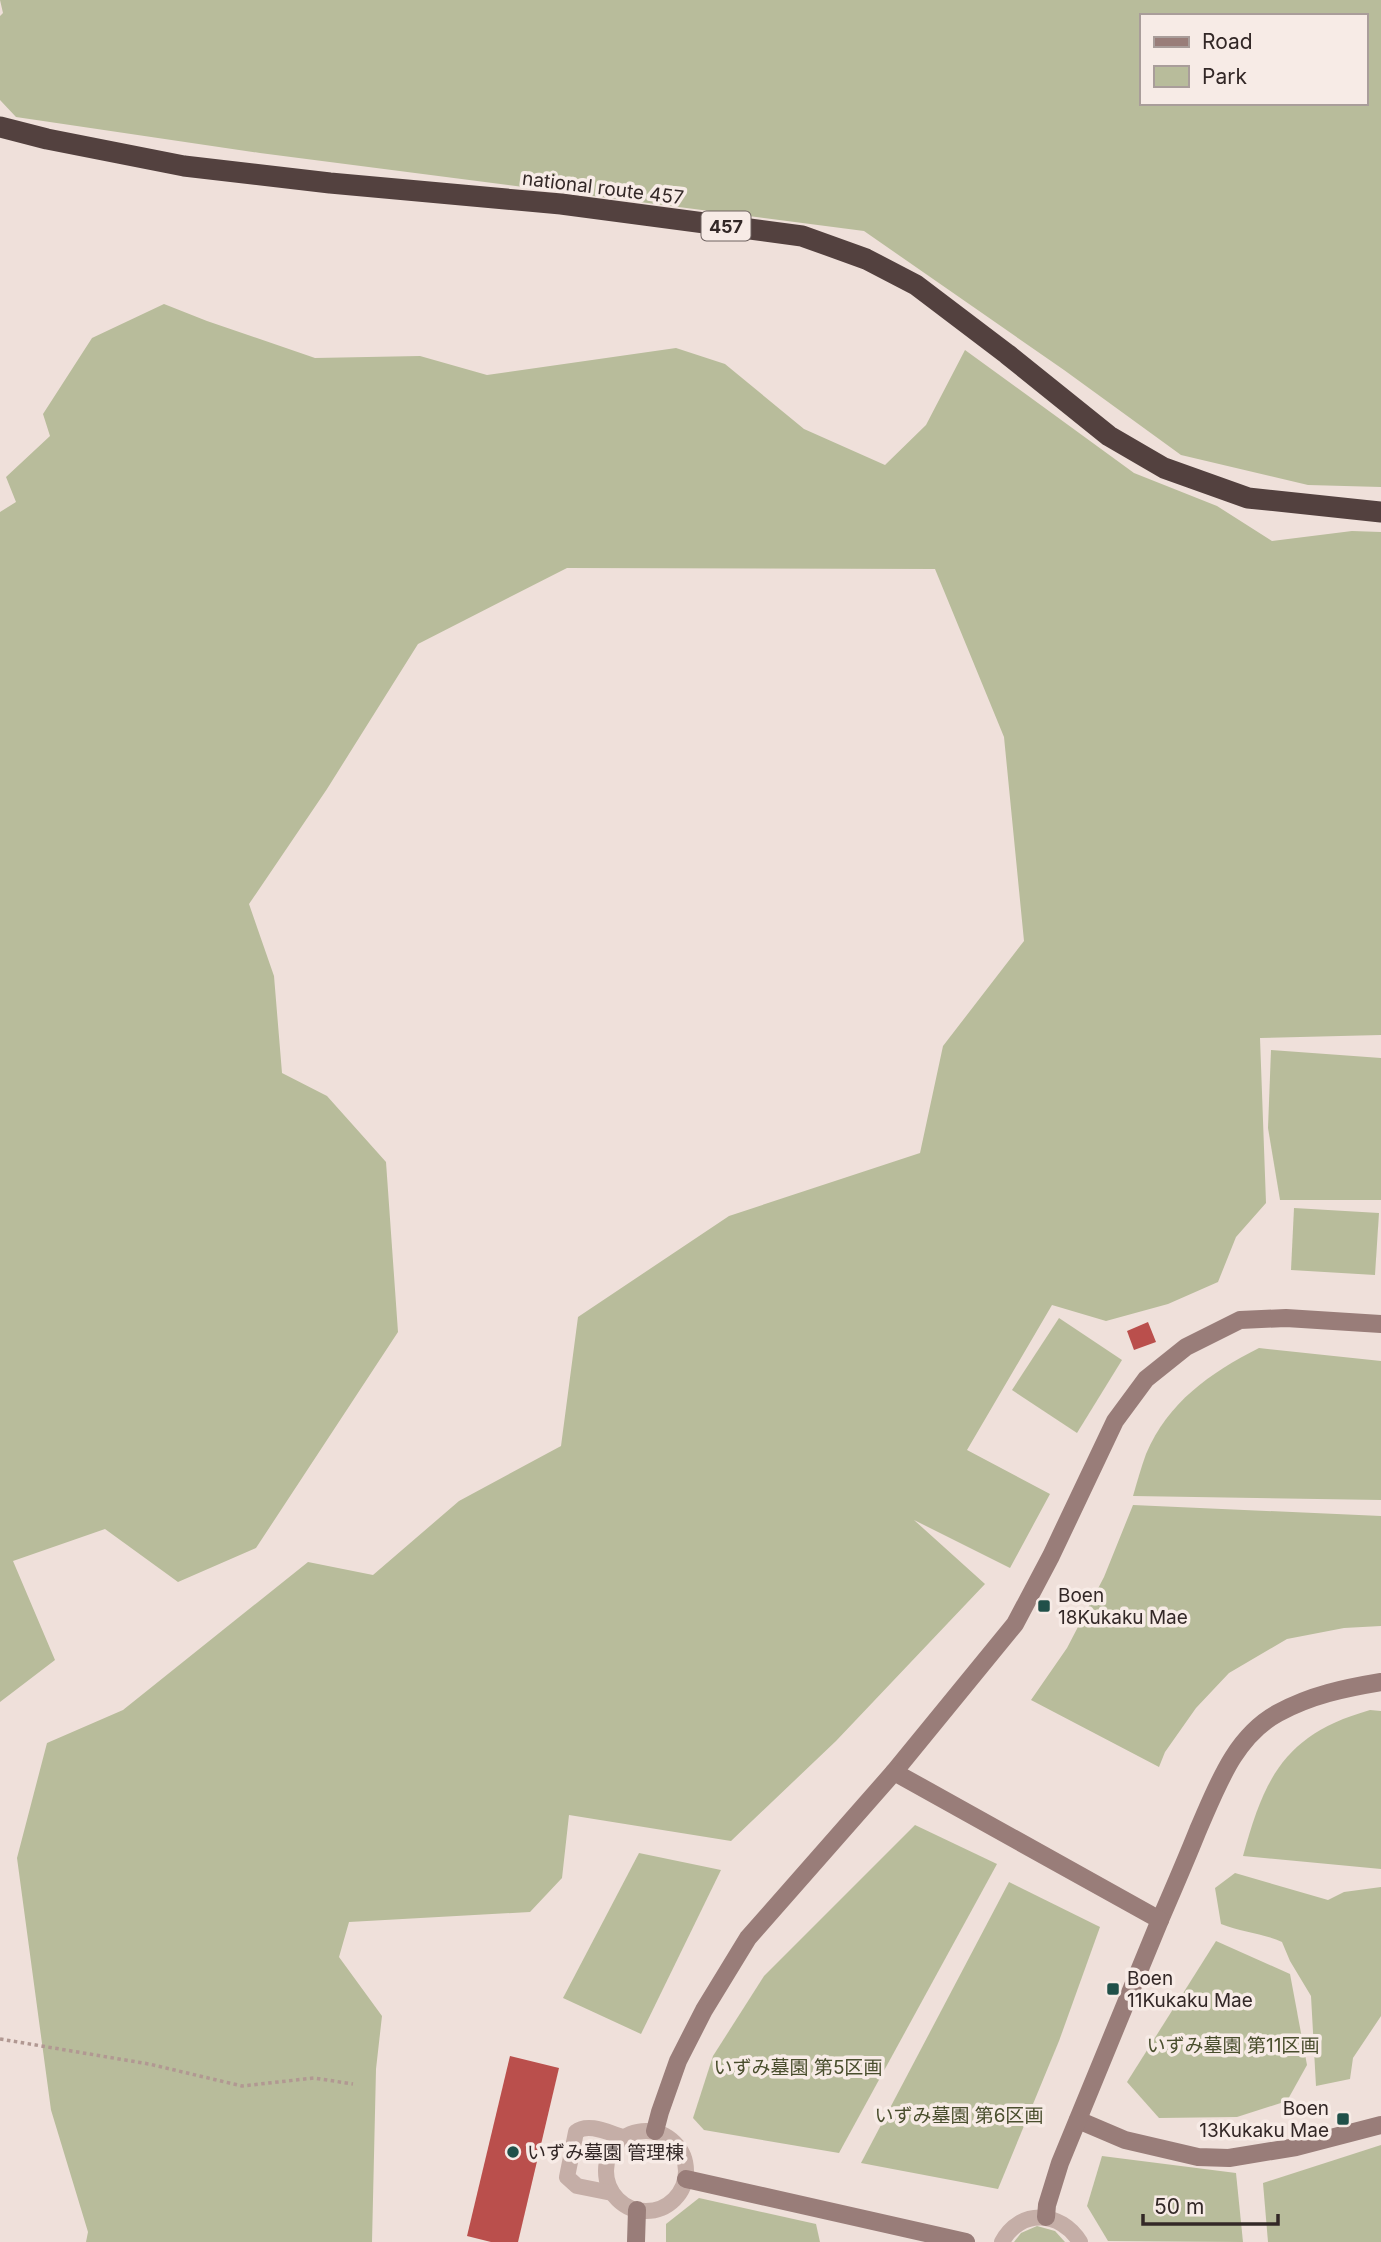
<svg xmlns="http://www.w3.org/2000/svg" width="1381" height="2242" viewBox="0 0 1381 2242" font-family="Inter,'Noto Sans JP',sans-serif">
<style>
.green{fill:#b8bc9b;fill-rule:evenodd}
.building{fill:#ba4f4c}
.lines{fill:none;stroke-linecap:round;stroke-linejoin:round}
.path{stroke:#b19892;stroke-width:3.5;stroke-dasharray:3.5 3.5;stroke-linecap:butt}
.street{stroke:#c5aea7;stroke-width:16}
.secondary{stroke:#997d79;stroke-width:18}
.highway{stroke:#53413f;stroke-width:21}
.poi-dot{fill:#205049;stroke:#f7ebe6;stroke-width:2.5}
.labels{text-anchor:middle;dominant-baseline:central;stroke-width:7;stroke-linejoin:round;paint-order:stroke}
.shield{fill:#f7ebe6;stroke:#6e6260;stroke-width:2}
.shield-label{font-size:18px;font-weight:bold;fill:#332827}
.street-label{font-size:19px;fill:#332827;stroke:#f7ebe6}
.poi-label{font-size:19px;fill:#332827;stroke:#f7ebe6;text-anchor:start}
.park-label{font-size:19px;fill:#494e2d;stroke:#f7ebe6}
</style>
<rect width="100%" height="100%" fill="#efe0da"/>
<g class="green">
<path d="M0,0H1381V487L1308,485L1181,455L1064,370L864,231L260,153L16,117L0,100V16L3,13ZM1141,16H1365V103H1141Z"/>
<polygon points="164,304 207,321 315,358 420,356 487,375 676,348 725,364 804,429 885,465 926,425 965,350 1134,473 1217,506 1272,541 1352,531 1381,532 1381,1035 1260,1038 1266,1203 1236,1237 1218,1282 1168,1304 1106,1321 1052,1305 967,1450 1050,1494 1010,1568 914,1520 985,1584 836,1741 731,1841 569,1815 562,1878 530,1912 349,1922 339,1957 382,2016 376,2069 372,2242 86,2242 88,2232 51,2110 17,1858 47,1743 123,1710 308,1562 373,1575 459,1501 561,1446 578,1317 729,1216 920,1153 943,1046 1024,941 1004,737 935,569 567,568 418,644 327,789 249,904 274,976 282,1073 327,1096 386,1162 398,1332 256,1548 178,1582 105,1529 13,1561 55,1660 0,1702 0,512 16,502 6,477 50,436 43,414 92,338"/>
<polygon points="1271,1050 1381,1058 1381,1200 1280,1200 1268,1128"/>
<polygon points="1294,1208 1379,1213 1375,1275 1291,1270"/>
<polygon points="1059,1318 1122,1360 1077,1433 1012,1390"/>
<path d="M1259,1348L1381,1361V1500L1133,1496C1137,1482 1141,1468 1146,1454C1168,1402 1210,1373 1259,1348Z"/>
<polygon points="1133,1505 1381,1516 1381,1626 1344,1628 1287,1639 1229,1673 1196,1708 1165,1752 1159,1767 1031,1700 1067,1648 1104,1577"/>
<path d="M1370,1710L1381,1711V1869L1243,1856C1265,1775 1286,1734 1370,1710Z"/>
<polygon points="915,1825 997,1864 839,2153 704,2130 693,2118 713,2056 764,1976"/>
<polygon points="639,1853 721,1870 641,2034 563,1998"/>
<path d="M1235,1873L1328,1900L1344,1892L1381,1887V2016L1353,2058L1350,2079L1316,2086L1311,1996L1290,1961L1282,1942C1262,1933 1241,1932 1221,1924L1215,1888Z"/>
<polygon points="1009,1882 1100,1927 1059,2041 998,2189 861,2163"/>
<polygon points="1216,1941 1290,1974 1307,2065 1287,2101 1237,2117 1159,2118 1127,2082"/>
<polygon points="1381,2145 1381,2242 1268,2242 1263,2183"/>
<polygon points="1102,2156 1236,2173 1243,2242 1108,2241 1087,2206"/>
<polygon points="699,2198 816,2224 820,2242 666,2242 666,2224"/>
<polygon points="1037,2226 1055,2231 1065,2242 1014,2242 1021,2233"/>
</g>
<g class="building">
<polygon points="1148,1322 1156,1342 1134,1350 1127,1331"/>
<polygon points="510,2056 559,2068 518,2242 491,2242 467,2236"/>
</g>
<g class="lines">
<polyline class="path" points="0,2039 149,2064 242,2086 314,2078 353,2084"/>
<g class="street">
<circle cx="646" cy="2171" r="40"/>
<path d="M612,2193L577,2186L567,2177L576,2132C588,2122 609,2133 623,2137"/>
<path d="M1002,2242C1020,2208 1061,2211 1080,2242"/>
</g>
<g class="secondary">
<polyline points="894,1772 1015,1624 1051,1556 1115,1421 1146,1379 1186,1347 1240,1320 1286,1318 1381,1324"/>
<path d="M1160,1920C1173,1890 1186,1860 1198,1830C1217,1787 1234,1737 1278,1713C1311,1695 1345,1688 1381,1682"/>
<polyline points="1078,2120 1125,2140 1198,2157 1229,2158 1296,2147 1381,2125"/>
<polyline points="655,2131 660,2112 678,2061 704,2010 748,1938 894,1772 1160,1920 1060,2163 1047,2205 1046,2217"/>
<polyline points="686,2179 966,2242"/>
<polyline points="636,2242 637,2210"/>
</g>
<polyline class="highway" points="0,127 47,139 184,166 330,183 561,204 802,236 866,259 916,285 1007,354 1109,436 1164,468 1248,498 1381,512"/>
</g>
<g class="poi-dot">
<rect x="1037" y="1599" width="14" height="14" rx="3.5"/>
<rect x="1106" y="1982" width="14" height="14" rx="3.5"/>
<rect x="1336" y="2112" width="14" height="14" rx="3.5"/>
<circle cx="513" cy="2152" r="7"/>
</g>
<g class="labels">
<rect class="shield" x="701.5" y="211.5" width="49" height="29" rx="5"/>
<g class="shield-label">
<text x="726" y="226">457</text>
</g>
<g class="street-label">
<text transform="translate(603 188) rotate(7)">national route 457</text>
</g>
<g class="poi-label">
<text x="1058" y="1595">Boen<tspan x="1058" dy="22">18Kukaku Mae</tspan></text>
<text x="1127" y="1978">Boen<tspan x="1127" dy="22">11Kukaku Mae</tspan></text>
<text x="1329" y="2108" text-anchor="end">Boen<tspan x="1329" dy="22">13Kukaku Mae</tspan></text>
<text x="527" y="2152">いずみ墓園 管理棟</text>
</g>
<g class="park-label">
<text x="1233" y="2045">いずみ墓園 第11区画</text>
<text x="798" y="2067">いずみ墓園 第5区画</text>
<text x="959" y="2115">いずみ墓園 第6区画</text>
</g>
</g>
<rect x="1140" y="14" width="228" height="91" fill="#f7ebe6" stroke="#a99d9a" stroke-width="2"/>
<rect x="1154" y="37" width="35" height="10" fill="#997d79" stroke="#a99d9a" stroke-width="2"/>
<text x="1202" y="49" font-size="21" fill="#332827">Road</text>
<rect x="1154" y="66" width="35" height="21" fill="#b8bc9b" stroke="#a99d9a" stroke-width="2"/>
<text x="1202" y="84" font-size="21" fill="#332827">Park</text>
<path d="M1143 2214v10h135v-10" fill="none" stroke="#332827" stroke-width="3.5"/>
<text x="1154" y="2214" font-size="21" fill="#332827" stroke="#f7ebe6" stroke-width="5" paint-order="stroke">50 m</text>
</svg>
